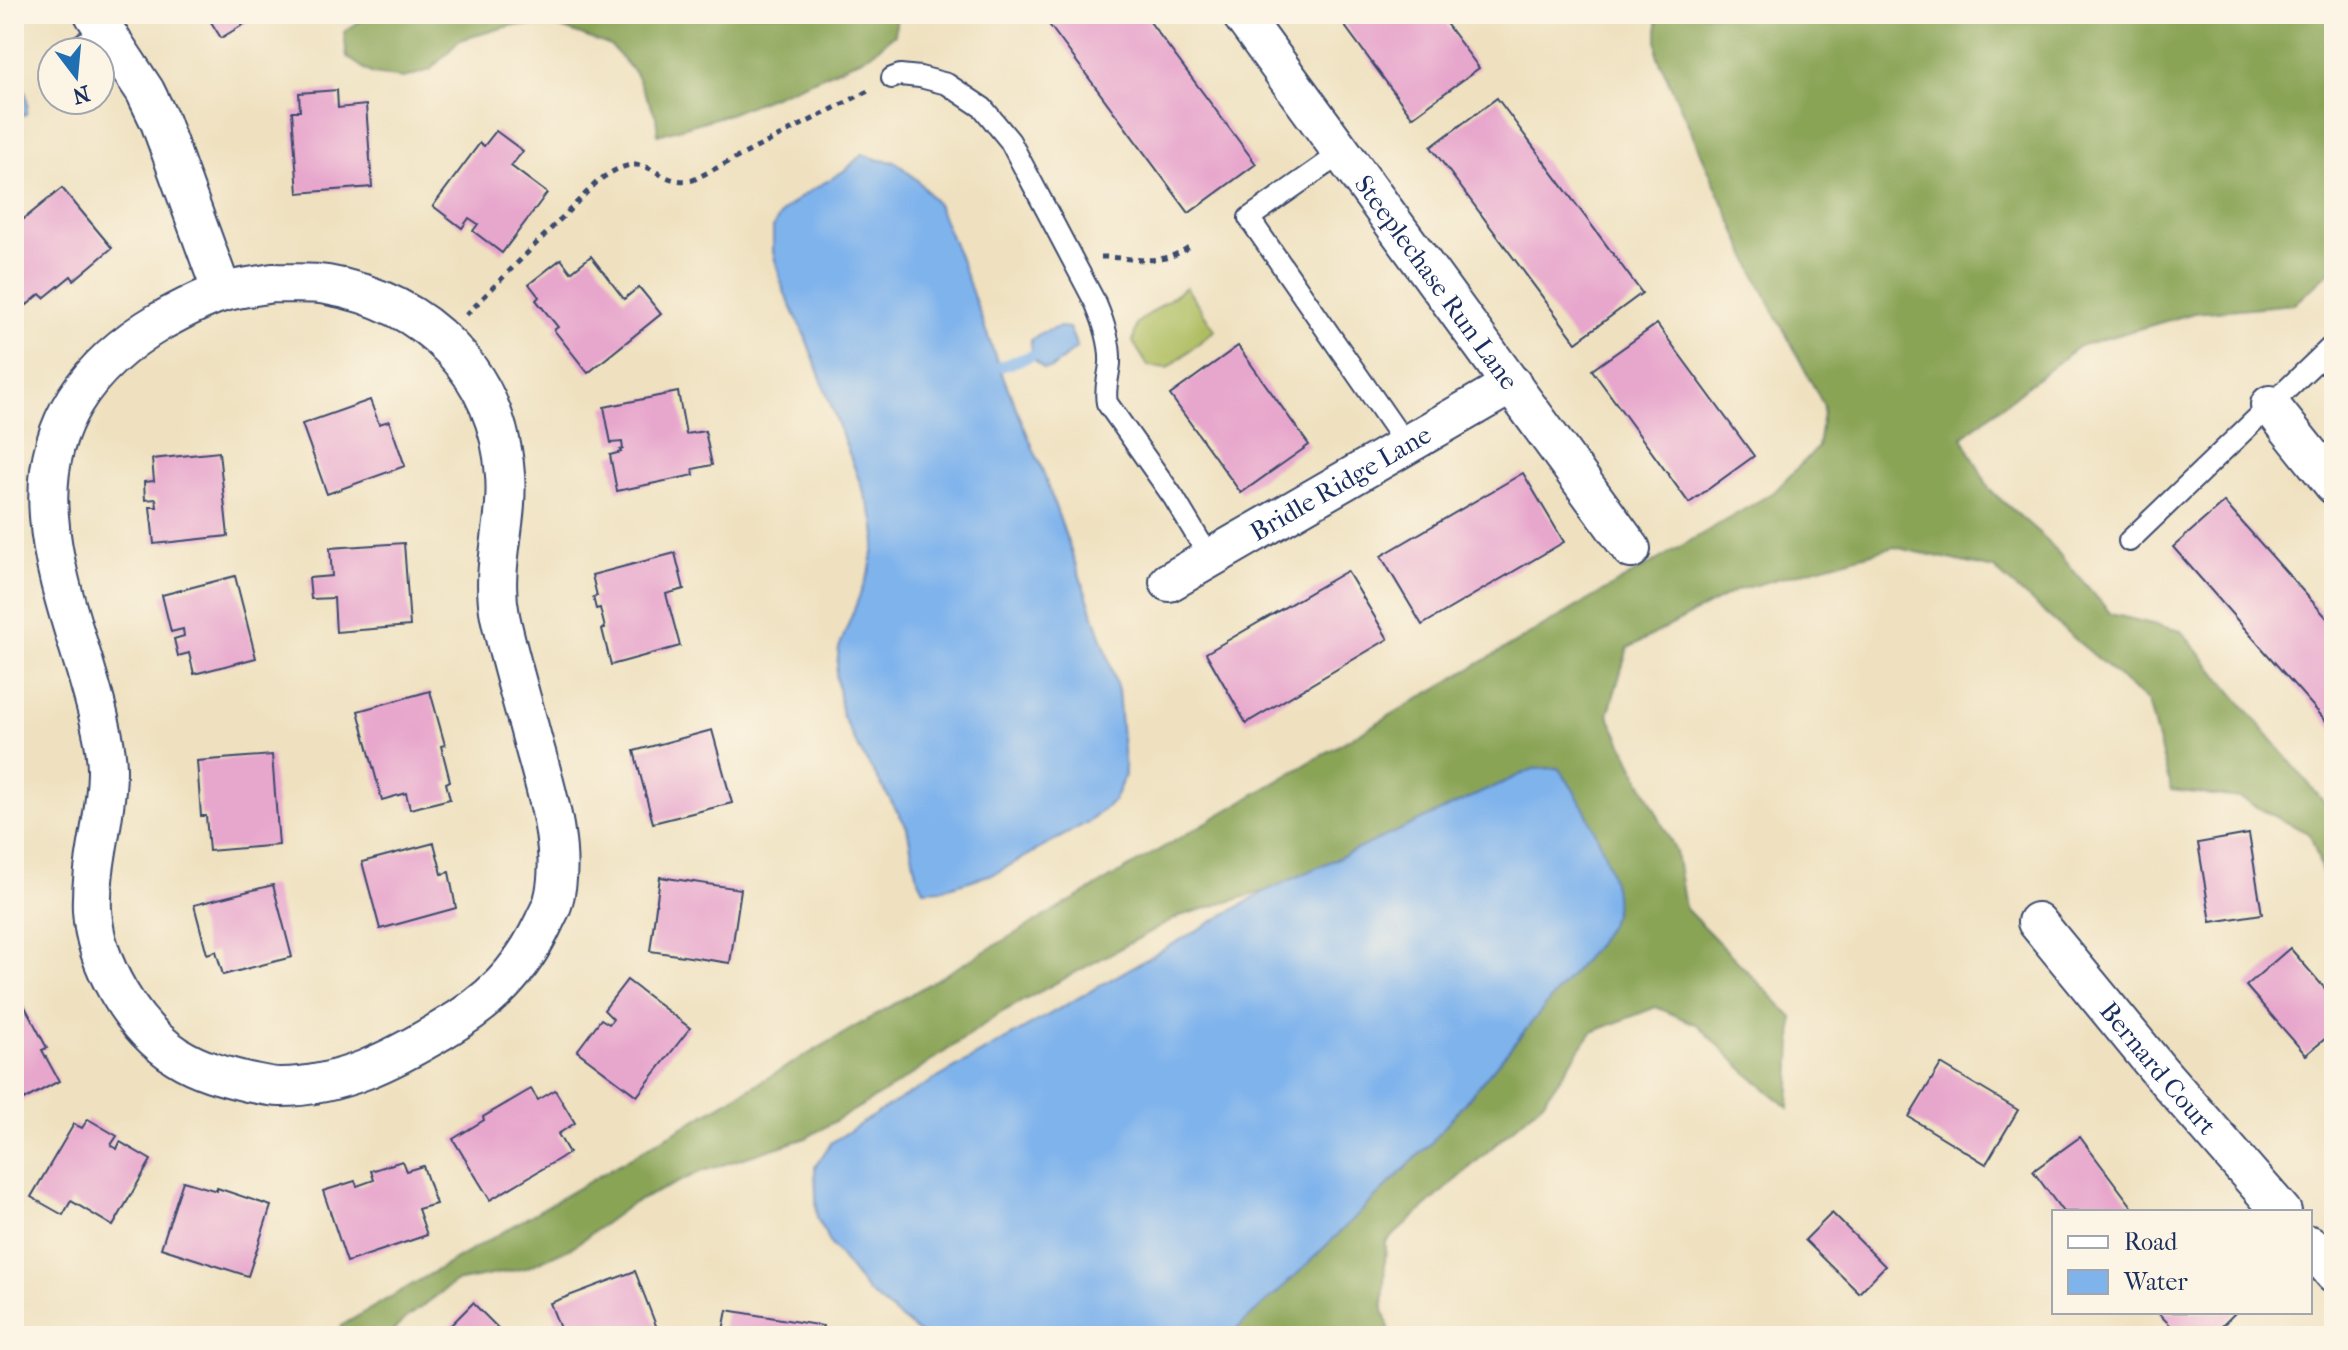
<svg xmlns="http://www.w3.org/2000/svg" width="2348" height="1350" viewBox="0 0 2348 1350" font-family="'IM FELL French Canon',serif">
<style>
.green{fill:#aebd60;stroke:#64765f;stroke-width:2}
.forest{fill:#8aa456;stroke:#526a5a;stroke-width:2}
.water{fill:#7fb3ec;stroke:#4d71a5;stroke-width:2}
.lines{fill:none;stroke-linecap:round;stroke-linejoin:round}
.stream{stroke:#7fb3ec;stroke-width:11}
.building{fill:#e7a6cc}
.lane-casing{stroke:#3b4a6d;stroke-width:24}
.street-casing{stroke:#3b4a6d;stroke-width:42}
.path{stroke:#3b4a6d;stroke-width:5;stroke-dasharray:6 6;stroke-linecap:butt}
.lane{stroke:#fff;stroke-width:20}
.street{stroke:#fff;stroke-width:38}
.labels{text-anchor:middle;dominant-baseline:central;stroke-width:6;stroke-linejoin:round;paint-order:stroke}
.street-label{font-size:26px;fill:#1b2f5e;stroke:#fcf5e5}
</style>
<rect width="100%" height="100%" fill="#fcf5e5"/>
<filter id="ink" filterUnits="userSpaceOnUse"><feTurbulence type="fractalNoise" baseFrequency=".0125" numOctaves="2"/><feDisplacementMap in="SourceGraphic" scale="16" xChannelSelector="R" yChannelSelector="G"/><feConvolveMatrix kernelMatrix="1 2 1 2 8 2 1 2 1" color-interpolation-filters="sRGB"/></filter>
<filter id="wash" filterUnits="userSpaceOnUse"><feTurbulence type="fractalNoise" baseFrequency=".006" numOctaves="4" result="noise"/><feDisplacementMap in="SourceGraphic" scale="32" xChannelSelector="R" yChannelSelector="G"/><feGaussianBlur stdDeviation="1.8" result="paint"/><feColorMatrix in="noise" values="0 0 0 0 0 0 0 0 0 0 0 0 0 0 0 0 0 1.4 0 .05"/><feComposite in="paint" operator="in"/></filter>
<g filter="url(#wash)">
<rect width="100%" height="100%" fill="#efe1c0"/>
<polygon class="green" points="1186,287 1215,330 1168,368 1148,366 1133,342 1137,323"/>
<g class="forest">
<polygon points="377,14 897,14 895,34 871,54 828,74 729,114 658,135 656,116 635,73 611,46 559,27 513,25 460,40 430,70 404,78 372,74 347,57 344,32 360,21"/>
<polygon points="1657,14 2334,14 2334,268 2294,304 2194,313 2079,346 1962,437 1990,490 2047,540 2111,614 2181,631 2334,814 2334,909 2310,834 2239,798 2171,790 2148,702 1994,569 1894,547 1737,590 1628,648 1608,715 1676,852 1685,908 1793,1018 1789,1108 1749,1075 1698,1025 1656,1007 1592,1032 1543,1102 1386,1242 1383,1310 1392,1336 1229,1336 1294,1277 1431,1143 1598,943 1615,911 1557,768 1533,769 1268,890 1180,916 1002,1012 897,1085 806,1138 700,1172 631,1204 574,1246 526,1268 455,1282 404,1320 388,1336 338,1336 341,1326 1774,492 1818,447 1824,406 1760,285 1657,55"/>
</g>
<g class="water">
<path d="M14,75C25,86 30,99 26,114L14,119Z"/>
<polygon points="862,154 879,160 896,162 918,181 937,204 959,256 999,367 1042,469 1107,653 1118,691 1125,775 1114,800 1090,821 996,873 942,889 924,890 916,874 907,827 858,747 842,715 836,675 839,648 870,569 876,537 874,520 805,336 783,289 773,252 773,227 783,211 802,196 847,169"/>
<polygon points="1059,327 1069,328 1077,347 1052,368 1044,369 1031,356 1031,340 1041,333"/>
<path d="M1558,768C1581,796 1620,873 1615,910C1614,920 1603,933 1598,943L1431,1143L1294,1277L1229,1336H923L869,1293L831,1245L817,1218L815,1167L831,1143L885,1108L1268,890L1533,769Z"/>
</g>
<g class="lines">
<polyline class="stream" points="999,367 1031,356"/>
</g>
<g id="blocks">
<g class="building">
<polygon points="206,14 261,14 221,38"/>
<polygon points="1051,14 1144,14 1256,164 1189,213 1045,19"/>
<polygon points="1336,14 1439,14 1479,68 1412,117"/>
<polygon points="337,90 338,108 366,105 372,187 298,193 292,111 300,111 299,93"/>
<polygon points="1497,98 1642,293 1576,342 1431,147"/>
<polygon points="496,131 523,151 511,166 547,193 502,253 473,231 478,224 469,218 462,228 433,206 480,143 484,146"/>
<polygon points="62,188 112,248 74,280 71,276 44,298 40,294 27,305 14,289 14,227"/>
<polygon points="591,256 624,299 639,287 661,314 588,373 554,330 558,327 536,300 539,297 529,284 561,259 571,272"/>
<polygon points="1657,324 1754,456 1689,503 1592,370"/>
<polygon points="1238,346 1309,445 1241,493 1170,395"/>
<polygon points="678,392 686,434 705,431 712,465 693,469 694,475 617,491 610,455 621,452 620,450 623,449 622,442 611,443 604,407"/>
<polygon points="370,400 379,424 389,421 405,466 327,494 302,424"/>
<polygon points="219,452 228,536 154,544 150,507 157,507 156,499 145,500 144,482 154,481 152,459"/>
<polygon points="1523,473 1564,542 1422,625 1381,556"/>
<polygon points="2224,502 2334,626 2334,730 2173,547"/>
<polygon points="404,543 410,626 336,632 334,598 311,599 309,578 332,576 330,548"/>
<polygon points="675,553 684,589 666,594 680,646 611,665 602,629 605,628 600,608 596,609 593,597 597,596 592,575"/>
<polygon points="1347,571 1388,639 1246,723 1206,653"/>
<polygon points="235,576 256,658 194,674 189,653 178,656 174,639 184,636 183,629 171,632 162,595"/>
<polygon points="430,691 445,745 441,746 450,781 446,783 450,799 410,809 406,793 382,800 358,711"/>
<polygon points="712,730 732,803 653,823 634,751"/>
<polygon points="272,755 279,845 209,851 206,816 201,816 197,761"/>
<polygon points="2249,834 2262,914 2211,922 2198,843"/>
<polygon points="434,843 442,874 449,872 456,908 380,929 362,862"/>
<polygon points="660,877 741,889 730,963 650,951"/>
<polygon points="273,885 292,957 223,975 216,951 207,954 194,905"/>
<polygon points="2290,948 2334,999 2334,1031 2306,1055 2246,986"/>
<polygon points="627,980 690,1028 637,1096 577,1051 601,1019 609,1024 613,1019 604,1010"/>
<polygon points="23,1003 47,1048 42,1050 59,1081 14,1105 14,1008"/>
<polygon points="1941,1064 2018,1110 1986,1164 1909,1117"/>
<polygon points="531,1089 538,1100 555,1090 575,1123 558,1134 569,1153 490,1200 453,1139 484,1120 483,1117"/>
<polygon points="88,1119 117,1136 111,1145 117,1149 120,1142 151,1160 113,1226 71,1201 63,1215 31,1197 74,1124 82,1128"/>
<polygon points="2080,1137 2133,1208 2127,1212 2063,1212 2033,1171"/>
<polygon points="402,1161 406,1171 423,1166 436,1204 418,1209 427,1235 347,1262 323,1191 355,1181 357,1186 374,1180 371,1171"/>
<polygon points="183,1181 217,1191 217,1188 271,1206 248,1276 161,1248"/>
<polygon points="1832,1213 1885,1266 1859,1293 1805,1240"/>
<polygon points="635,1271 660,1336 563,1336 550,1303"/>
<polygon points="473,1303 506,1336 440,1336"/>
<polygon points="727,1310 823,1326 821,1336 722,1336"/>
<polygon points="2157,1312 2236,1312 2212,1336 2181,1336"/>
</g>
</g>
</g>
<g filter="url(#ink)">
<use href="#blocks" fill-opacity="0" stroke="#3b4a6d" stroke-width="2"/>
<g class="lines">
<g class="lane-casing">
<g id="lane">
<polyline points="69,52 105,30"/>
<path d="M892,78L900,75L920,77L947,84L983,108L1010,141L1096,304C1104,323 1111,343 1110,363C1109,377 1104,389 1107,403L1174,498L1210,558"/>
<polyline points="1343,152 1249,218 1406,445"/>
<polyline points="2129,541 2334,344"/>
</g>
</g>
<g class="street-casing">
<g id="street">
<polyline points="94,14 145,91 160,122 222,292"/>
<path id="s1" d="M1241,14L1631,549"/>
<path d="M273,283C291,284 310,282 327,285C427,302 498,373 505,475C509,523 490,567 500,616C509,658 522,700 533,742C546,789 567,853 553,902C551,909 547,915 544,922C520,973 490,1002 442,1030C392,1060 340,1087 280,1087C270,1087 259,1084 248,1082C223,1076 199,1070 177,1056C132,1027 95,964 92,910C90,863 107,817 107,770C107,756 104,740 101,727C86,657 54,588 49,516C42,427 86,365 161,321C179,311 199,300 220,293C236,288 256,286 273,283Z"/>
<polyline points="2270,405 2334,485"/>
<path id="s2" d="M1169,582L1512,384"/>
<path id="s3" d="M2037,922L2161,1073L2282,1212"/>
<polyline points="2310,1245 2334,1273"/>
</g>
</g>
<g class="path">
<path d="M1101,257C1135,257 1158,268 1189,247"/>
<path d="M466,315L598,181C652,142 650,187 693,180L870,90"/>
</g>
<use href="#lane" class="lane"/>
<use href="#street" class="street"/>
</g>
</g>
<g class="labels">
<g class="street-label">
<text stroke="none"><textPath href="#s1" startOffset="332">Steeplechase Run Lane</textPath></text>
<text stroke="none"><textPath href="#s2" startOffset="198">Bridle Ridge Lane</textPath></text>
<text stroke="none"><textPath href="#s3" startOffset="190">Bernard Court</textPath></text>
</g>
</g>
<rect width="2348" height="1350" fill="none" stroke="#fcf5e5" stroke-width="48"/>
<rect x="2052" y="1210" width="260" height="104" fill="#fcf5e5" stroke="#a2a6af" stroke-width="2"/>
<rect x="2068" y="1236" width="40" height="12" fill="#ffffff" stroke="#a2a6af" stroke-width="2"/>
<text x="2124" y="1250" font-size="24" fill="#1b2f5e">Road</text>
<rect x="2068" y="1270" width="40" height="24" fill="#7fb3ec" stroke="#a2a6af" stroke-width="2"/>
<text x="2124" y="1290" font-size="24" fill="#1b2f5e">Water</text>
<g transform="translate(76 76) rotate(164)"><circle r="38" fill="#fcf5e5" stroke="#a2a6af" stroke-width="2"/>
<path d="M0-6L14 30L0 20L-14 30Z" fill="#1f6fb2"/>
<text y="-12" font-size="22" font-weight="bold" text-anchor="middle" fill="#1b2f5e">N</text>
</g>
</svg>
